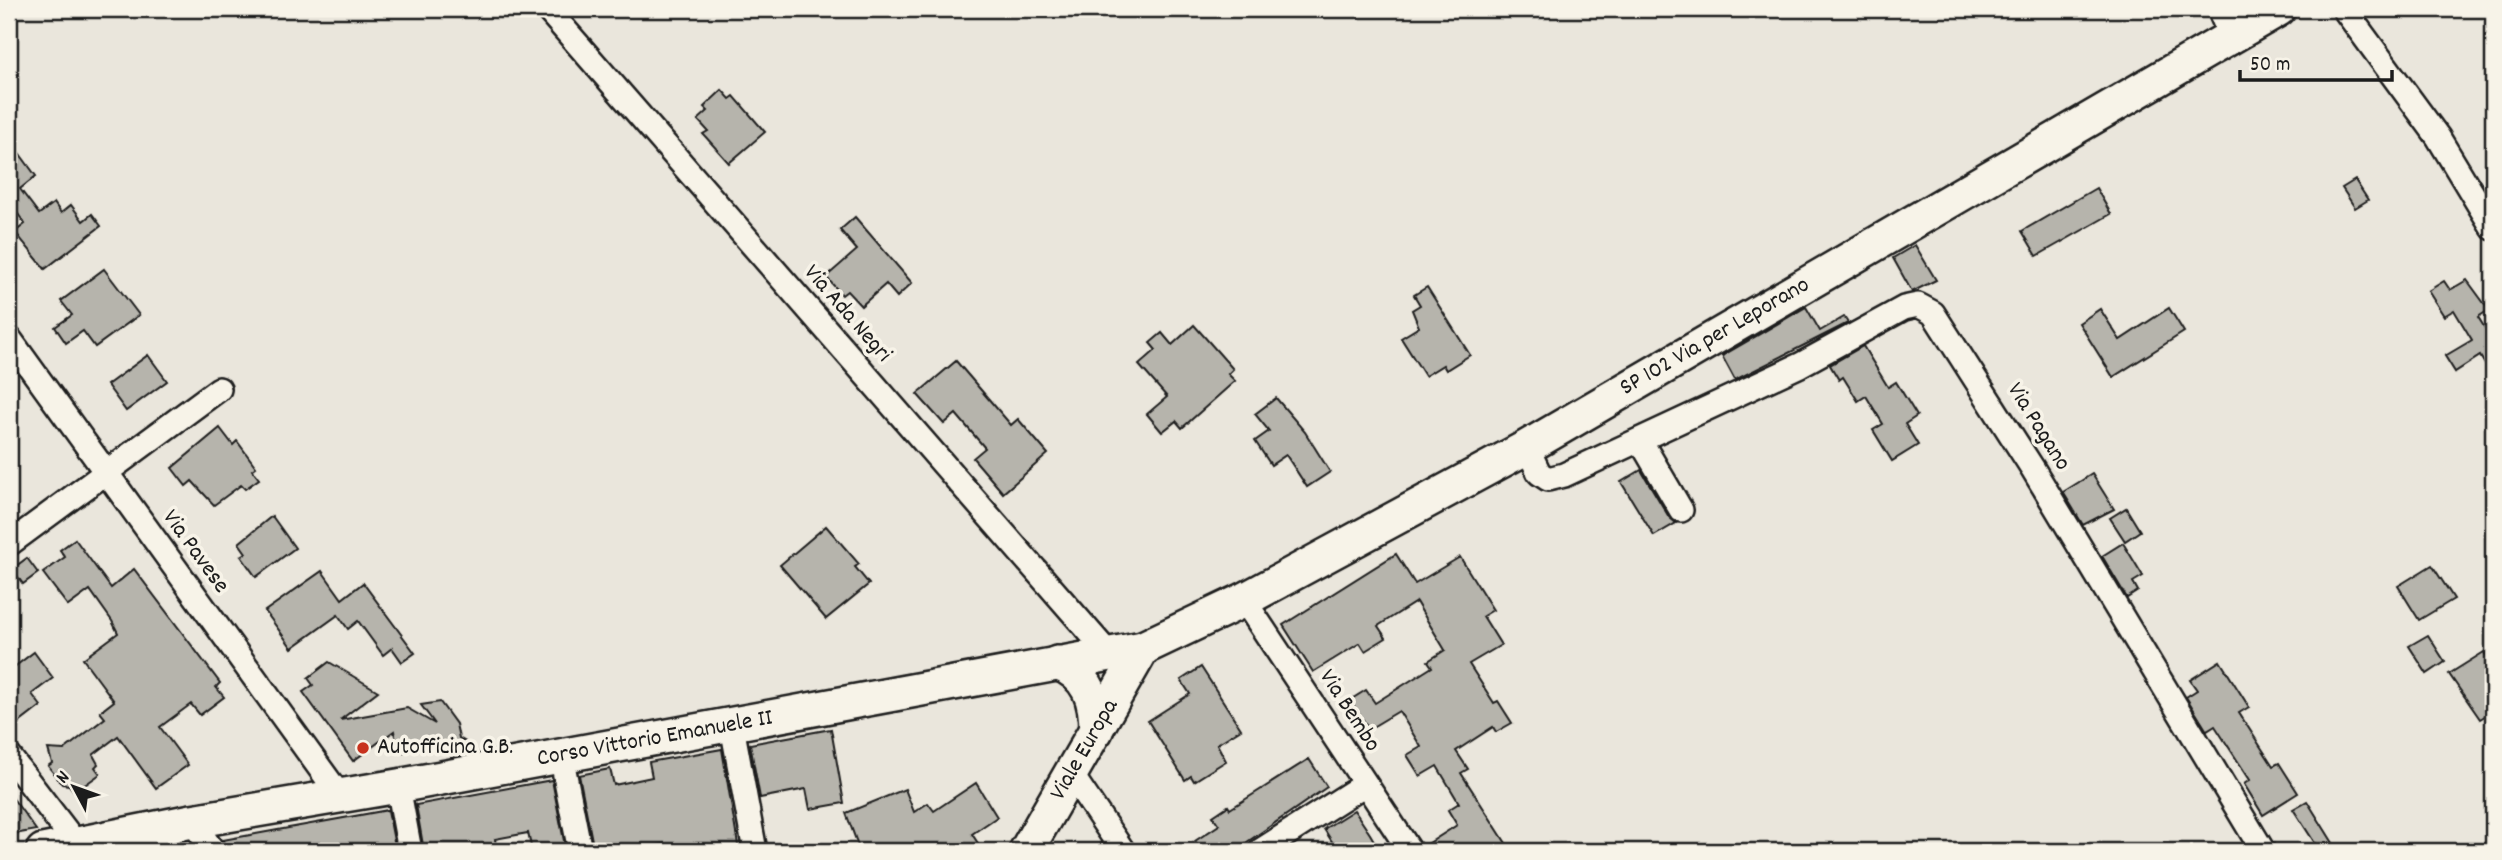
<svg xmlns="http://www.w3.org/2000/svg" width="2502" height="860" viewBox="0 0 2502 860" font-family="Dekko,sans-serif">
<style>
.building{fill:#b6b4ac;stroke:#1c1c1c;stroke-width:2}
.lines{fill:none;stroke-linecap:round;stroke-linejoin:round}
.street-casing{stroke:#1c1c1c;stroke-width:28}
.secondary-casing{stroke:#1c1c1c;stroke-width:38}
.street{stroke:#f7f3e8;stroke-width:23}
.secondary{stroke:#f7f3e8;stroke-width:33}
.poi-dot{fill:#c8321e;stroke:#f7f3e8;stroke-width:2.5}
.labels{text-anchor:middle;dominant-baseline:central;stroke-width:7;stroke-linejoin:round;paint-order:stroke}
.street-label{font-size:24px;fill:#1c1c1c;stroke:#f7f3e8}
.poi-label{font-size:24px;fill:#1c1c1c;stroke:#f7f3e8;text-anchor:start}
</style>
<rect width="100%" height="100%" fill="#eae6dc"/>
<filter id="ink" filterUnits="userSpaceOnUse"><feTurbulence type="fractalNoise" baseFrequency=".0143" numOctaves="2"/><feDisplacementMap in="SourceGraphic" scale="14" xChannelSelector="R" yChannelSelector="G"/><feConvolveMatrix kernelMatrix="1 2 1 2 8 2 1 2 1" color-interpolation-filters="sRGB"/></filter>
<g filter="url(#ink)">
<g class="building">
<polygon points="722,90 730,99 734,96 765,132 729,163 703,134 708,131 698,120 708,111 704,107"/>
<polygon points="9,139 36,176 20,189 39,214 54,203 61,213 71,205 83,221 92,214 101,226 45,269 15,232 25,224 9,201"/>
<polygon points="2355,180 2368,200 2355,208 2342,188"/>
<polygon points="2096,188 2111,214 2037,256 2022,231"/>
<polygon points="855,217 912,283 897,297 886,284 861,306 847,291 842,295 826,277 857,250 840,230"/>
<polygon points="1915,245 1936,280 1912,292 1893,258"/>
<polygon points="104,269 139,315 95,347 83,331 66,343 55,327 72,315 61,301"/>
<polygon points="2467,280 2489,310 2478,317 2493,341 2493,378 2480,356 2455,372 2445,356 2472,340 2454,310 2444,316 2428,291 2444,281 2450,290"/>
<polygon points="1427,287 1470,355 1446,370 1443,365 1425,376 1401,338 1419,327 1412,310 1420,305 1414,295"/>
<polygon points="1806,307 1820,331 1844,317 1848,323 1735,380 1722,356"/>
<polygon points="2169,308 2184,332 2113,377 2079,323 2100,309 2120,340"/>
<polygon points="1194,325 1233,369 1228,374 1235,381 1182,428 1176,421 1162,432 1147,414 1167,397 1139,365 1156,350 1150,343 1162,333 1172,345"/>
<polygon points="1863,346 1888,387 1896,382 1917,416 1905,424 1918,445 1892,461 1873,430 1883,424 1866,396 1858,401 1843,377 1839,380 1830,365"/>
<polygon points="148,355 167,381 126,411 107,385"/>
<polygon points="956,361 1011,425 1018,419 1048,454 1003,493 973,458 985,448 956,414 944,424 917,394"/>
<polygon points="1276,398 1305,432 1330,472 1307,487 1286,455 1271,465 1255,441 1269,431 1255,414"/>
<polygon points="220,428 233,445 237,441 256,467 252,470 259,479 245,489 241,485 214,505 192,481 186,486 172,468"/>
<polygon points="1641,470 1669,517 1676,523 1654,536 1621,482"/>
<polygon points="2092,474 2114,509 2083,525 2063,492"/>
<polygon points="2126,508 2140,531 2125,541 2110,518"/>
<polygon points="272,516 295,548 256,577 241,556 246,553 239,543"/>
<polygon points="826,526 859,564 855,567 869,584 826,619 780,565"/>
<polygon points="75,539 111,588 134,569 220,683 216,687 224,697 200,715 191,704 160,727 188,765 156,788 118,736 93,755 98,764 95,767 100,774 75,792 69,785 62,784 48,766 52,763 48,749 64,750 105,718 100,712 114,701 83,659 118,633 112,621 90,590 68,606 43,573 65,557 60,550"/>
<polygon points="2123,543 2143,576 2133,582 2138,591 2127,598 2102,556"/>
<polygon points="1396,554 1415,584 1460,557 1493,610 1483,616 1501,645 1469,664 1494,703 1498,701 1512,723 1496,732 1493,727 1456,751 1468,769 1461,773 1511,851 1424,851 1423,847 1457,825 1448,810 1459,803 1437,766 1420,776 1407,755 1421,747 1399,711 1369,729 1350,700 1366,690 1375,703 1432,667 1428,661 1445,650 1416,602 1378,626 1386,638 1365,651 1360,643 1313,672 1283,625"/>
<polygon points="27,558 38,573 23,584 12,569"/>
<polygon points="2432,565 2454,599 2419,620 2398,586"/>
<polygon points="322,571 342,599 363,583 415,653 402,662 392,648 383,655 358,621 348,629 338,615 292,648 265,611"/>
<polygon points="2428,635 2445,662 2427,674 2409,646"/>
<polygon points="34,652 53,678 32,694 41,706 19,723 9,709 9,671"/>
<polygon points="2484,652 2493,666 2493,711 2480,719 2449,674"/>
<polygon points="2220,661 2249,707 2239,713 2273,766 2279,763 2298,793 2263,815 2244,784 2250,780 2215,726 2207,731 2186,697 2197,690 2190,680"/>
<polygon points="329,662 378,691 340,720 407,708 435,724 421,705 440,702 456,724 459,738 464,741 459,742 462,755 458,755 449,744 398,753 394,731 353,761 303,692 313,685 308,678"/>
<polygon points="1201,667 1241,729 1217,744 1226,761 1194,781 1191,776 1185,780 1148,721 1190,694 1181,680"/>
<polygon points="831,729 844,803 810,809 806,789 760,798 750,744"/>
<polygon points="722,749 739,851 666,851 664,844 625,851 594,851 579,775 610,769 614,785 652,777 649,762"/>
<polygon points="1309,759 1327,787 1234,851 1201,851 1195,841 1219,825 1213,816 1228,806 1230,809"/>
<polygon points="552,780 566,851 532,851 528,833 495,839 497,851 424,851 416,805"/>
<polygon points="976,783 997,817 972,834 983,851 860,851 846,813 905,789 914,812 928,803 934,811"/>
<polygon points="9,793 36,830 9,835"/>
<polygon points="2307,801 2338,851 2320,851 2293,809"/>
<polygon points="388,810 396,851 227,851 223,840"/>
<polygon points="1354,810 1370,834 1380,851 1338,851 1324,829"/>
</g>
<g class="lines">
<g class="street-casing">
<g id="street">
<polyline points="547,9 1108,653"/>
<polyline points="2219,9 2231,37"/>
<polyline points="2344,9 2438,137 2493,228"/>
<polyline points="9,338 340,796"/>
<polyline points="1640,440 1681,510"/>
<polyline points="1527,447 1539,473 1548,479 1564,475 1800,365 1904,308 1918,305 1933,313 2033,469 2263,851"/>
<polyline points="9,544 219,389"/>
<polyline points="1244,600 1410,851"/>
<polyline points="732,726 755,851"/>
<polyline points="561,755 580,851"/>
<polyline points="9,756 77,845"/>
<polyline points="1071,774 1123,851"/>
<polyline points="398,786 410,851"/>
<polyline points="192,821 213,851"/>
<polyline points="1260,851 1365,784"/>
</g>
</g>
<g class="secondary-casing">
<g id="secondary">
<path d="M1057,663C1089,675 1096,700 1096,731"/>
<polyline points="43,851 192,821 398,786 1143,648 1244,600 1527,447 2279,9"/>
<polyline points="1026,851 1143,648"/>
</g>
</g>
<use href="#street" class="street"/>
<use href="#secondary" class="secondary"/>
</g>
</g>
<circle class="poi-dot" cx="363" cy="748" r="7"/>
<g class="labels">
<g class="street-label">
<text transform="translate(847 314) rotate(49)">Via Ada Negri</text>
<text transform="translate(1715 337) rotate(-30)">SP 102 Via per Leporano</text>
<text transform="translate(2038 427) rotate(58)">Via Pagano</text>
<text transform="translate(195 552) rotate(54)">Via Pavese</text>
<text transform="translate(1349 711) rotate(57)">Via Bembo</text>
<text transform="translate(655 739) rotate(-10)">Corso Vittorio Emanuele II</text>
<text transform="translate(1085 750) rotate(-60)">Viale Europa</text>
</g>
<g class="poi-label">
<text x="377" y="748">Autofficina G.B.</text>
</g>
</g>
<rect width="2502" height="860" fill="none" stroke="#f7f3e8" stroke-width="35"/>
<rect x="18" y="18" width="2467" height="825" fill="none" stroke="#1c1c1c" stroke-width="2.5" filter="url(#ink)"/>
<g transform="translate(74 787) rotate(311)" stroke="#f7f3e8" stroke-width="5" paint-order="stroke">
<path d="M0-5L12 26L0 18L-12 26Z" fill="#1c1c1c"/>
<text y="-10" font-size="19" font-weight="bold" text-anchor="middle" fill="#1c1c1c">N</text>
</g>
<path d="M2240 70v10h152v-10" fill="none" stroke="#1c1c1c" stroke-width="3.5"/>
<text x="2250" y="70" font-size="21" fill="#1c1c1c" stroke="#f7f3e8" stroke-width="5" paint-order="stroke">50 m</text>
</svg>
